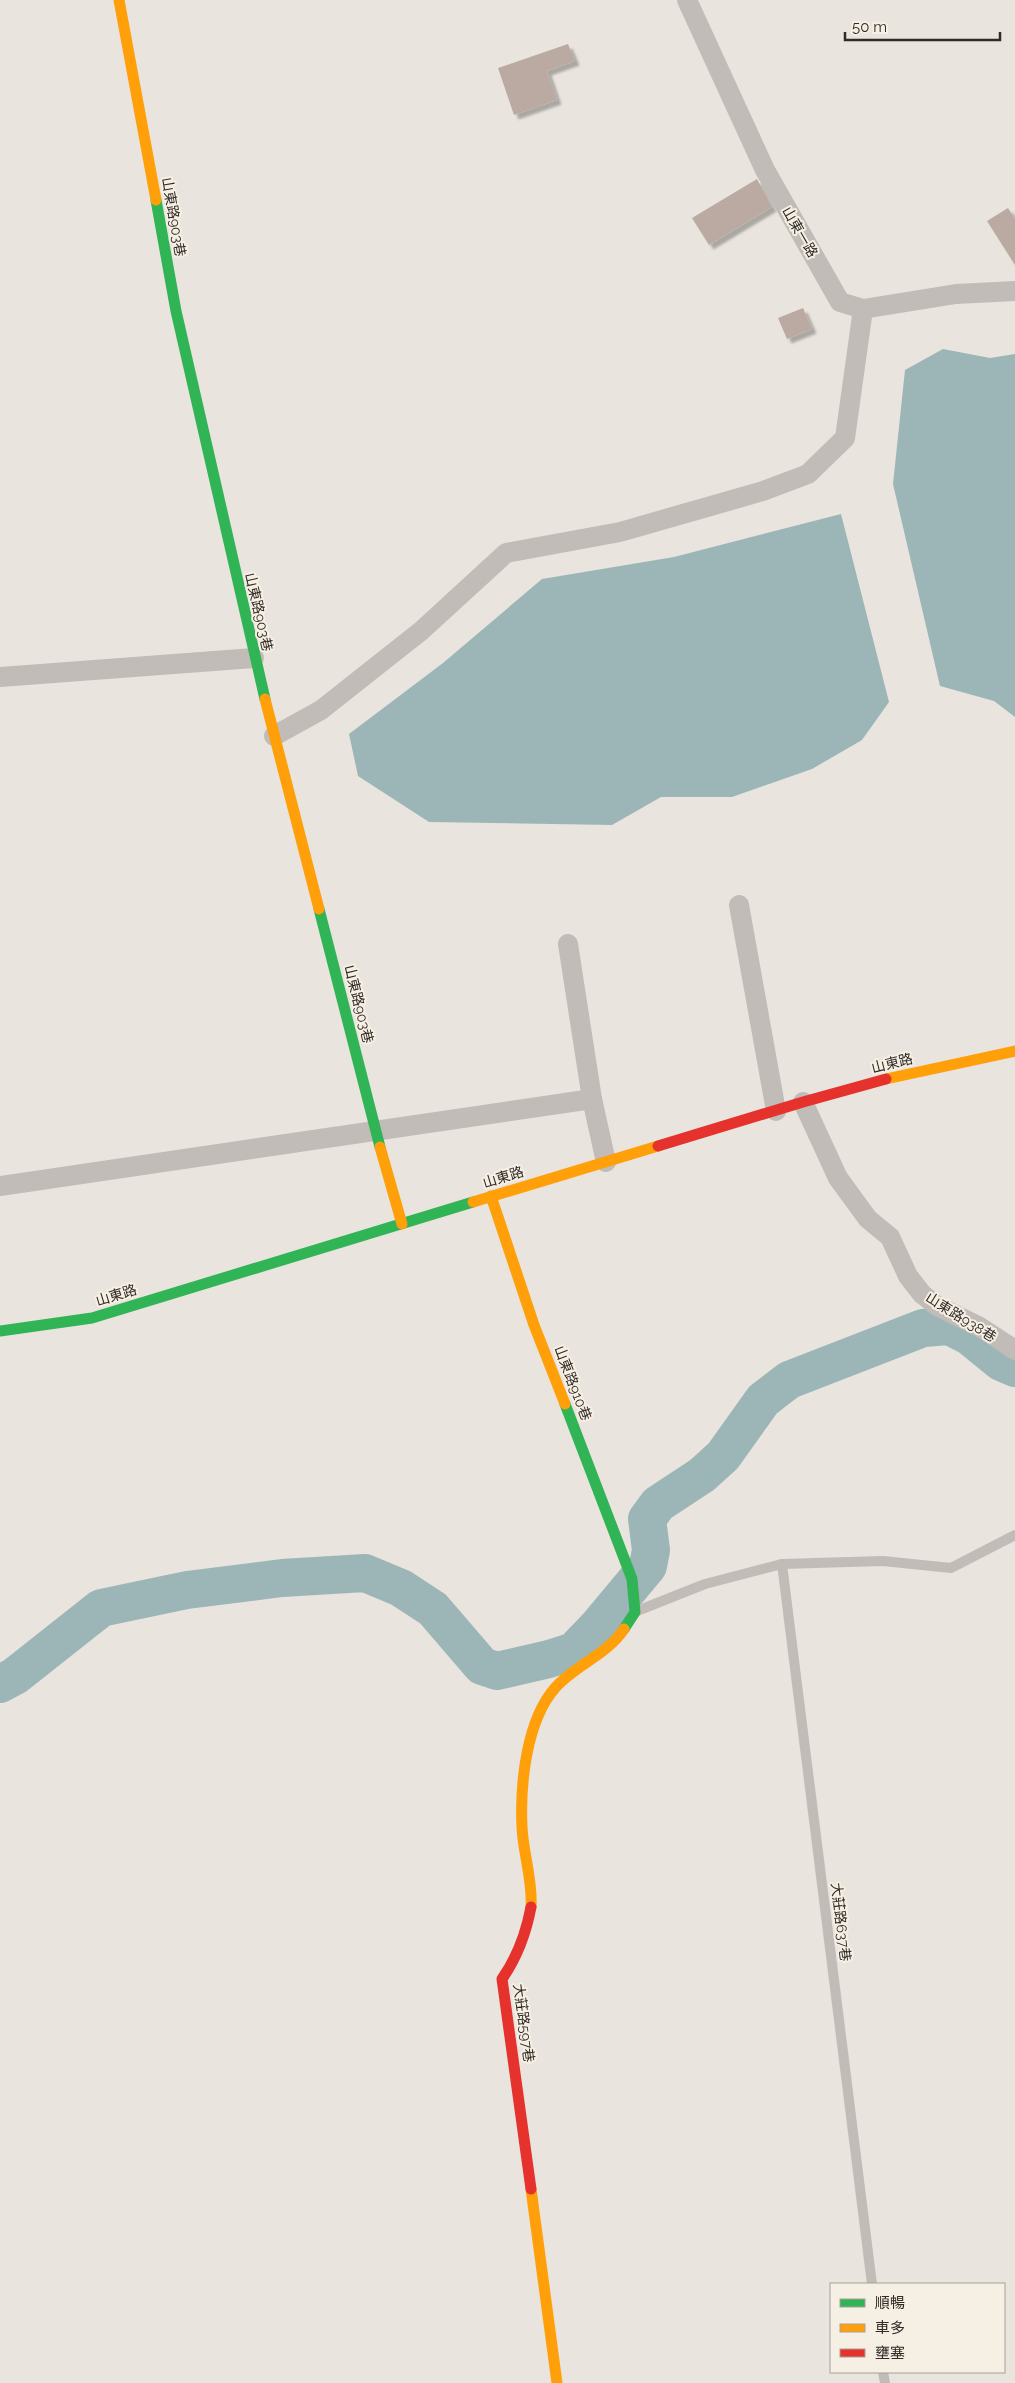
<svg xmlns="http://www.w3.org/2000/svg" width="1015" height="2383" viewBox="0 0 1015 2383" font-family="Raleway,'Noto Sans TC',sans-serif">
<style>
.water{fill:#9cb6b8}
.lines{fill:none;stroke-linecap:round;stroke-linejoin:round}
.river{stroke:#9cb6b8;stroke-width:38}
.building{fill:#bbaaa2;filter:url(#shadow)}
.lane{stroke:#c1bcb7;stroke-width:10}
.street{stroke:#c1bcb7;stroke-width:20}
.fast{stroke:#30b455;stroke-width:11}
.slow{stroke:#ff9f0a;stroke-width:11}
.jam{stroke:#e5322d;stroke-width:11}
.labels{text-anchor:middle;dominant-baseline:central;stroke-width:4;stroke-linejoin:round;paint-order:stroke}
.street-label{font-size:14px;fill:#312a26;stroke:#f6efe4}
</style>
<defs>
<filter id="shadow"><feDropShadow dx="4.5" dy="4.5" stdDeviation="1" flood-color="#0004"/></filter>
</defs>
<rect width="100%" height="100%" fill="#e9e4de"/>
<g class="water">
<polygon points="943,349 990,358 1015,354 1015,717 994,701 940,686 893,484 905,370"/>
<polygon points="841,514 889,702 862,740 812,769 732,797 661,797 612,825 429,822 358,776 349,734 443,663 542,579 674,557"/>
</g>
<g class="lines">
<polyline class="river" points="0,1684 15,1676 101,1608 187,1590 282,1578 365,1573 401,1588 433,1609 482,1666 497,1671 549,1659 574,1651 598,1626 648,1566 651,1550 647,1519 658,1504 702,1475 723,1456 763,1400 789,1380 923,1328 949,1326 969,1336 1001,1362 1015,1368"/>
</g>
<g class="building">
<polygon points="568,44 575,61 547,71 557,100 514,115 498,68"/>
<polygon points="757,179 772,207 709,245 692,218"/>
<polygon points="1008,208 1015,219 1015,265 987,221"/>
<polygon points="803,308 812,329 787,339 778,318"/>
</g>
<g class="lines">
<g class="lane">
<polyline points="782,1564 872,2284"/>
<polyline points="637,1611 705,1584 782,1564 883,1561 951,1568 1015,1535"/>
<polyline points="883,2372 885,2383"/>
</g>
<g class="street">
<polyline points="687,0 765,170 840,302 863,309 956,294 1015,291"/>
<polyline points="0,677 254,658"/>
<polyline points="274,736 321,710 421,631 506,553 620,532 763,491 808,474 845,438 863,309"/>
<polyline points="739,905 776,1111"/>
<polyline points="568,944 592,1099 606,1162"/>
<polyline points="803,1102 838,1178 868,1219 890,1237 908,1276 922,1294 937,1306 980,1327 1015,1350"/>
<polyline points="0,1186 592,1099"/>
</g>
<g class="fast">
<polyline points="156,200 176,311 265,699"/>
<polyline points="319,909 380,1147"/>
<polyline points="0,1331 92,1318 473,1202"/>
<polyline points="565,1404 632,1579 635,1612 624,1629"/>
</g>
<g class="slow">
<polyline points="119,0 156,200"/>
<polyline points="265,699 319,909"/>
<polyline points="886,1079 1015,1051"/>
<polyline points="380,1147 402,1224"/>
<polyline points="491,1196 534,1325 565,1404"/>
<polyline points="473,1202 658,1146"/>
<path d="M531,1907C533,1881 523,1853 522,1827C520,1785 526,1721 555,1688C575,1665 607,1655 624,1629"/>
<polyline points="531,2189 557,2383"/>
</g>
<g class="jam">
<polyline points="658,1146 803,1102 886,1079"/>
<path d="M531,1907C526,1934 518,1956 502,1979L531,2189"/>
</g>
</g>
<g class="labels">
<g class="street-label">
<text transform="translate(174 217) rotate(80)">山東路903巷</text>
<text transform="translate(800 232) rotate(60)">山東一路</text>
<text transform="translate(259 612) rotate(77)">山東路903巷</text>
<text transform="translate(359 1004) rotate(76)">山東路903巷</text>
<text transform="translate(892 1063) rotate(-14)">山東路</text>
<text transform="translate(503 1177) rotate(-17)">山東路</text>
<text transform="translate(116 1295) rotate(-17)">山東路</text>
<text transform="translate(961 1317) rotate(32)">山東路938巷</text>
<text transform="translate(573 1383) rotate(69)">山東路910巷</text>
<text transform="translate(841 1922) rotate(83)">大莊路637巷</text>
<text transform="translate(524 2023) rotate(82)">大莊路597巷</text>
</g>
</g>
<rect x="830" y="2283" width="175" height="90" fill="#f6efe4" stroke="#a7a098"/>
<rect x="840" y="2299" width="25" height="8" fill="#30b455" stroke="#a7a098"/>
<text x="875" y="2308" font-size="15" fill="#312a26">順暢</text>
<rect x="840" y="2324" width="25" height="8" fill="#ff9f0a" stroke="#a7a098"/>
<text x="875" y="2333" font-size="15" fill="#312a26">車多</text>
<rect x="840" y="2349" width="25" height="8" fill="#e5322d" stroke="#a7a098"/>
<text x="875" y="2358" font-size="15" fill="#312a26">壅塞</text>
<path d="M845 32v8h155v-8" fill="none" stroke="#312a26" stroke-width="2.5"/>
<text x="852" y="32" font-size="15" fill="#312a26" stroke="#f6efe4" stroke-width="4" paint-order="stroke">50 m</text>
</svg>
